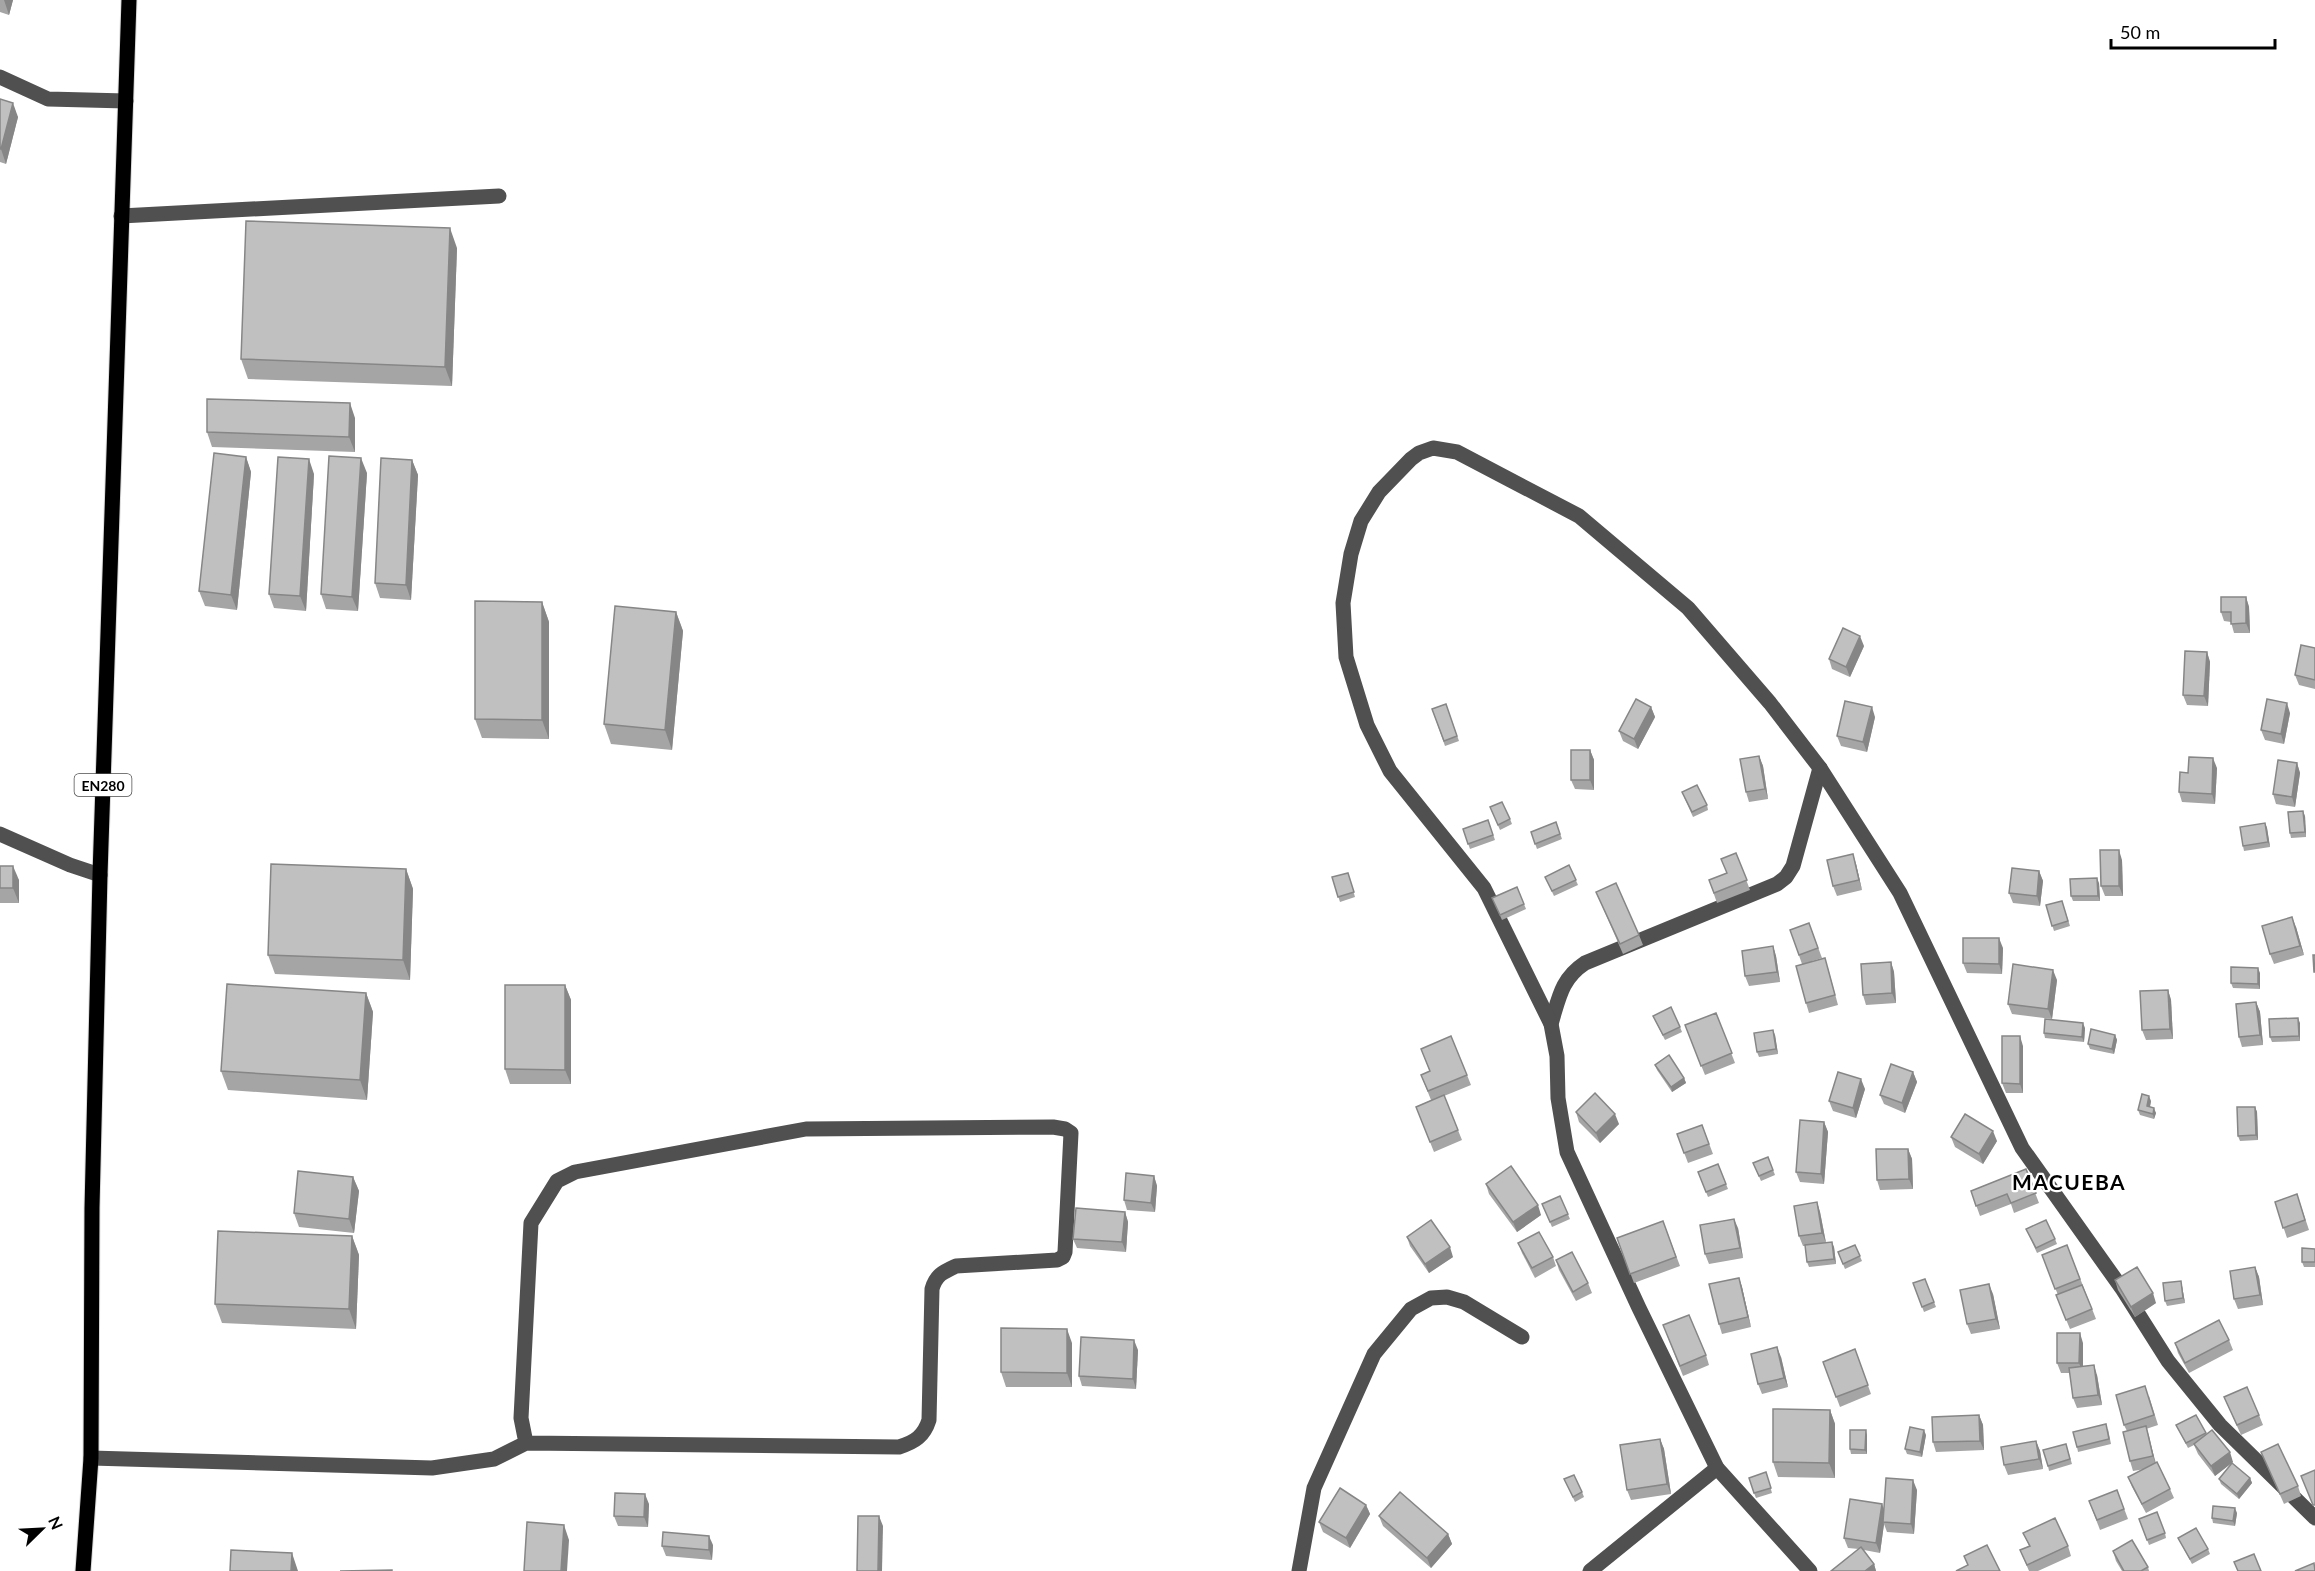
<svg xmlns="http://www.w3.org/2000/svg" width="2315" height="1571" viewBox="0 0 2315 1571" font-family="Lato,sans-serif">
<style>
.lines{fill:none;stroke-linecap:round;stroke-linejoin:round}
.major-casing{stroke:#dbdbdb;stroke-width:17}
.minor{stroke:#505050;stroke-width:15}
.major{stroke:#000;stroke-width:15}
.wall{fill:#a5a5a5}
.shaded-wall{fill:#868686}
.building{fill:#c0c0c0;stroke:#868686;stroke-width:1.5}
.labels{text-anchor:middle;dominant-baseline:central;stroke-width:4.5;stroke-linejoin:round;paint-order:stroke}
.shield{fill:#fff;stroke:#4c4c4c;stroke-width:1.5}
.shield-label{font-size:14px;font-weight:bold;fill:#000}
.district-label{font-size:21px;font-weight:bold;letter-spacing:1.5px;fill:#000;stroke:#fff}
</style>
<rect width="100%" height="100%" fill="#fff"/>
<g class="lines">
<g class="major-casing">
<polyline id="major" points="83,1571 91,1458 92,1208 100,875 129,0"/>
</g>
<g class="minor">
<polyline points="0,77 48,99 126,101"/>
<polyline points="121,216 499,196"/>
<polyline points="0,834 70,865 100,875"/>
<path d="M1551,1024C1559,998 1561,979 1585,963L1777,884L1786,877L1793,866L1820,768"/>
<path d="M91,1458L432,1468L494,1459L526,1443L899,1447C915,1442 924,1436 929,1420L932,1289C936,1275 943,1272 956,1266L1057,1260L1063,1257L1065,1252L1071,1133L1065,1129L1053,1127L806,1129L575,1172L557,1181L531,1223L521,1418L526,1443"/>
<polyline points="1299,1571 1314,1488 1374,1354 1411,1309 1431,1298 1447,1297 1464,1302 1522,1337"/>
<polyline points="1590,1571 1717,1468"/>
<polyline points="1810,1571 1717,1468 1639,1308 1567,1152 1558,1098 1557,1056 1551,1024 1484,888 1390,771 1367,725 1346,657 1343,603 1351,554 1361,521 1379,492 1411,459 1419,453 1433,448 1457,452 1579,516 1688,608 1770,703 1820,768 1900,893 2022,1148 2123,1290 2168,1361 2220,1425 2315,1518"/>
</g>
<use href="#major" class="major"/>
</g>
<g class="wall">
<polygon points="0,0 13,0 9,15 0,12"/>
<polygon points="0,99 18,117 6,164 0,162"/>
<polygon points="457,248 452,386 248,379 241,359"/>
<polygon points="355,418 355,452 212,447 207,432"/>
<polygon points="246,457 251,472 237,610 205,606 199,591"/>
<polygon points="412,460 418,475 411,600 380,598 375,583"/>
<polygon points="367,473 358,611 326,609 321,594"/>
<polygon points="314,474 306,611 274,608 269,594"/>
<polygon points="2246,597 2249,607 2250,633 2234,633 2231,622 2224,621 2221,612"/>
<polygon points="542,602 549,622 549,739 482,738 475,719"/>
<polygon points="676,612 683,631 672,750 611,744 604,724"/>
<polygon points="1864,646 1850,677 1832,669 1829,659"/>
<polygon points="2315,648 2315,689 2299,685 2295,675"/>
<polygon points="2207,652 2210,662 2208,706 2187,705 2183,695"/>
<polygon points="1446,704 1459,741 1445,746 1432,709"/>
<polygon points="1651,707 1655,717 1638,749 1623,741 1619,731"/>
<polygon points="2290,713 2284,744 2265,740 2261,730"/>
<polygon points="1875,717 1867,752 1841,746 1837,736"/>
<polygon points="1590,750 1594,760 1594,790 1575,789 1571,780"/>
<polygon points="1759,756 1763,766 1768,799 1749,802 1746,792"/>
<polygon points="2297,763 2300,773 2295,807 2276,804 2273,794"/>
<polygon points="2217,768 2215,804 2182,802 2179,792 2188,773"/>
<polygon points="1684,797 1707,805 1708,810 1693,817"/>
<polygon points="1490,807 1510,819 1512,824 1500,830"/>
<polygon points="2305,816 2306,837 2291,838 2290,833"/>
<polygon points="1488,820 1495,840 1470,849 1463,829"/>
<polygon points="1556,822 1562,839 1537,849 1531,832"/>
<polygon points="2265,823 2267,828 2270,847 2244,851 2243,846"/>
<polygon points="1736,853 1750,890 1717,903 1709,880 1727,873"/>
<polygon points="2122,860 2123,896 2105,896 2101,886"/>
<polygon points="1856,864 1862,890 1837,896 1833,886"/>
<polygon points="1569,865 1578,885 1554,896 1545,877"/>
<polygon points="0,866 19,880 19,903 0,903"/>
<polygon points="406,869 413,889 410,980 275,974 268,955"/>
<polygon points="2039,871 2043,881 2040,906 2013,903 2009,893"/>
<polygon points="1348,873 1355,897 1340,902 1332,877"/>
<polygon points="2099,883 2100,901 2073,901 2071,896"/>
<polygon points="1517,887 1526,909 1502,920 1492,898"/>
<polygon points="1596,892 1639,935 1643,945 1623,954"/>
<polygon points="2062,901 2070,926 2054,931 2046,905"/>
<polygon points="1809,923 1822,958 1812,961 1828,968 1838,1005 1809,1013 1806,1003 1802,964 1790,930"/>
<polygon points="2296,927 2304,955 2274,964 2270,954"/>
<polygon points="1773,946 1776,956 1780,982 1749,986 1745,976"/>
<polygon points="2003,948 2002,974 1967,973 1963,963"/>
<polygon points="1891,962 1894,972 1896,1003 1866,1005 1863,995"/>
<polygon points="2260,973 2260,989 2233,988 2231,983"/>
<polygon points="2057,980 2052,1019 2012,1014 2008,1004"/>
<polygon points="565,985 571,1000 571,1084 510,1084 505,1069"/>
<polygon points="2168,990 2171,1000 2173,1039 2146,1040 2142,1030"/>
<polygon points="366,993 373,1012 367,1100 228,1090 221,1071"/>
<polygon points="2256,1002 2260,1012 2263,1045 2242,1047 2239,1037"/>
<polygon points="1716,1013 1735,1063 1705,1075 1685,1025"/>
<polygon points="1653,1016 1680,1027 1682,1032 1665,1040"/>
<polygon points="2300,1023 2300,1041 2272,1042 2270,1037"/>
<polygon points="2085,1028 2084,1042 2045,1038 2044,1033"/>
<polygon points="1775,1035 1778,1054 1759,1057 1757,1052"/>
<polygon points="2115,1035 2117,1040 2114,1054 2090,1049 2088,1044"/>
<polygon points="2023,1046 2023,1093 2006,1093 2002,1083"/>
<polygon points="1421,1049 1467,1075 1471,1085 1444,1096 1462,1140 1434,1152 1416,1107 1431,1100 1421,1075 1430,1072"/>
<polygon points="1655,1065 1684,1078 1686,1083 1672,1092 1657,1070"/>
<polygon points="1913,1072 1917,1082 1905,1113 1884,1104 1880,1095"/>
<polygon points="1865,1089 1856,1118 1833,1111 1829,1101"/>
<polygon points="2151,1101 2150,1107 2156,1113 2154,1119 2140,1115 2138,1110"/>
<polygon points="2255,1107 2257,1112 2258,1140 2240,1141 2238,1136"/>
<polygon points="1576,1112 1619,1124 1600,1143 1579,1122"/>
<polygon points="1824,1122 1828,1132 1824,1184 1800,1182 1796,1172"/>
<polygon points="1702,1125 1713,1154 1688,1163 1677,1134"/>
<polygon points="1951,1137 1997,1141 1983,1164 1955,1147"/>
<polygon points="1908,1149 1912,1159 1913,1189 1880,1190 1877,1180"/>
<polygon points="1768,1157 1775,1175 1761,1181 1753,1163"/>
<polygon points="1718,1164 1728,1189 1708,1197 1698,1172"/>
<polygon points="2026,1169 2039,1203 2014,1213 2011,1204 1980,1216 1971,1191"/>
<polygon points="1154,1176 1157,1186 1155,1212 1127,1210 1124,1200"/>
<polygon points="353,1177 359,1191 354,1233 299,1227 294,1213"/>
<polygon points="1486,1184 1541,1215 1517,1232 1489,1194"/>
<polygon points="2297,1194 2309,1230 2287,1238 2275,1202"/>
<polygon points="1560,1196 1570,1219 1552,1227 1542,1204"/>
<polygon points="1817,1202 1820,1212 1826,1243 1834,1247 1836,1264 1809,1267 1807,1262 1805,1246 1803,1246 1799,1236"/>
<polygon points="1125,1212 1128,1222 1126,1252 1077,1248 1073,1239"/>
<polygon points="1663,1221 1680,1266 1634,1283 1617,1238"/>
<polygon points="1738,1228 1743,1258 1709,1264 1705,1254"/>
<polygon points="2026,1229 2055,1239 2057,1244 2037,1253"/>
<polygon points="352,1236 359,1255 356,1329 222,1323 215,1304"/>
<polygon points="1407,1237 1453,1257 1429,1273 1410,1246"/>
<polygon points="1518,1243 1553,1257 1556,1266 1535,1278 1522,1253"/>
<polygon points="1855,1245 1862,1261 1845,1269 1838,1252"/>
<polygon points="2067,1245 2096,1319 2070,1329 2060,1305 2058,1295 2042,1255"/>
<polygon points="2315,1249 2315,1267 2304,1267 2302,1262"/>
<polygon points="1556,1260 1588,1283 1592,1293 1576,1301 1559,1270"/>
<polygon points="2255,1267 2259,1277 2263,1305 2238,1309 2234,1299"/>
<polygon points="1739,1278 1742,1287 1751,1327 1722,1334 1719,1324"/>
<polygon points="1925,1279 1936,1307 1924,1312 1913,1283"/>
<polygon points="2115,1280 2156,1303 2135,1317 2118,1290"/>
<polygon points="2182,1286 2185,1303 2167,1306 2165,1301"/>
<polygon points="1993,1294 2000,1329 1971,1334 1967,1324"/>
<polygon points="1667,1335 1706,1355 1709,1365 1683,1376"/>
<polygon points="2229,1340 2233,1350 2189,1373 2178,1353 2175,1343"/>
<polygon points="1072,1343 1072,1387 1006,1387 1001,1372"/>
<polygon points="2083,1343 2083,1366 2097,1375 2102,1405 2077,1408 2073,1398 2070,1373 2061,1373 2057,1363"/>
<polygon points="1855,1349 1871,1394 1840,1407 1823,1362"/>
<polygon points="1138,1350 1136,1389 1082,1386 1079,1376"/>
<polygon points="1781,1357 1788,1387 1762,1394 1758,1384"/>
<polygon points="2149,1396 2158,1425 2146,1429 2156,1463 2170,1489 2174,1498 2146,1513 2132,1487 2128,1477 2145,1469 2133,1471 2130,1461 2127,1431 2124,1425"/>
<polygon points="2224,1397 2259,1415 2263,1425 2241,1435"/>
<polygon points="1830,1410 1835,1424 1835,1478 1778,1477 1773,1462"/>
<polygon points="1979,1415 1983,1425 1984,1450 1936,1452 1933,1442"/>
<polygon points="2196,1415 2206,1435 2233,1462 2215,1476 2198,1454 2194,1445 2188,1448 2176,1425"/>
<polygon points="2108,1429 2111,1444 2078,1452 2077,1447"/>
<polygon points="1867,1435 1867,1454 1851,1454 1850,1449"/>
<polygon points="1926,1435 1922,1457 1907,1454 1905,1449"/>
<polygon points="1660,1439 1664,1449 1671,1494 1631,1500 1627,1490"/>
<polygon points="2036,1441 2040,1451 2043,1469 2008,1475 2004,1465"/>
<polygon points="2066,1444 2072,1464 2049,1471 2048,1466"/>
<polygon points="2261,1452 2298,1486 2301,1496 2284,1504"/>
<polygon points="1766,1472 1772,1493 1756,1498 1754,1493"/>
<polygon points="2250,1478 2252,1483 2239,1499 2221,1484 2219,1479"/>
<polygon points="1564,1479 1582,1492 1584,1497 1575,1502"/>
<polygon points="1917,1490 1914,1534 1887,1532 1884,1524 1880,1553 1864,1550 1874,1564 1876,1571 1831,1571 1859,1549 1848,1548 1844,1538 1882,1504 1884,1509"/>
<polygon points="2117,1490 2128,1519 2100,1530 2089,1501"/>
<polygon points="649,1504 648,1527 618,1526 614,1516"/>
<polygon points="1366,1505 1370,1514 1350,1548 1323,1532 1319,1522"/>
<polygon points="2237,1513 2235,1526 2213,1523 2212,1518"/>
<polygon points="1379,1516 1448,1534 1452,1544 1431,1568 1383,1526"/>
<polygon points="2139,1519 2165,1533 2166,1538 2149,1545"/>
<polygon points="2023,1533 2068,1546 2071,1556 2038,1571 2029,1571 2020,1550 2029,1546"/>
<polygon points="2178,1538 2208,1549 2210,1554 2192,1564"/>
<polygon points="713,1545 712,1560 666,1556 662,1546"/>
<polygon points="2113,1551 2148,1567 2149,1571 2122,1571 2116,1561"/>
</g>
<g class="shaded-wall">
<polygon points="4,0 13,0 9,15"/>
<polygon points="13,103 18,117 6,164 1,149"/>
<polygon points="450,228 457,248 452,386 445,367"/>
<polygon points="350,403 355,418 355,452 349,437"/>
<polygon points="246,457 251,472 237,610 231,595"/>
<polygon points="361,458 367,473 358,611 352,597"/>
<polygon points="309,459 314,474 306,611 300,596"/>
<polygon points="412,460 418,475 411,600 406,585"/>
<polygon points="2246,597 2249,607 2250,633 2246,623"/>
<polygon points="542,602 549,622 549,739 542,720"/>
<polygon points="676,612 683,631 672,750 665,730"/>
<polygon points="1860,636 1864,646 1850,677 1846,667"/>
<polygon points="2207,652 2210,662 2208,706 2204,696"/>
<polygon points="2287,703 2290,713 2284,744 2281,734"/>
<polygon points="1651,707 1655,717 1638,749 1634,739"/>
<polygon points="1872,707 1875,717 1867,752 1863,742"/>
<polygon points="1590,750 1594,760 1594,790 1590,780"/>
<polygon points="1759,756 1763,766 1768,799 1765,789"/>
<polygon points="2213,758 2217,768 2215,804 2212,794"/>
<polygon points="2297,763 2300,773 2295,807 2292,797"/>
<polygon points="2303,811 2305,816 2306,837 2305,832"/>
<polygon points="2265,823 2267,828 2270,847 2268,842"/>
<polygon points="2119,850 2122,860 2123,896 2119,886"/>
<polygon points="1853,854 1856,864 1862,890 1859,880"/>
<polygon points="13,866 19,880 19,903 13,888"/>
<polygon points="406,869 413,889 410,980 403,960"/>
<polygon points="2039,871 2043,881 2040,906 2037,896"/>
<polygon points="2097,878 2099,883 2100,901 2098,896"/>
<polygon points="2292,917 2296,927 2304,955 2300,946"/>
<polygon points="1999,938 2003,948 2002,974 1999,964"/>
<polygon points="1773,946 1776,956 1780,982 1777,972"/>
<polygon points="1891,962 1894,972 1896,1003 1892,993"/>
<polygon points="2258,968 2260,973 2260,989 2258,984"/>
<polygon points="2053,970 2057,980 2052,1019 2048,1009"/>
<polygon points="565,985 571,1000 571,1084 565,1070"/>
<polygon points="2168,990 2171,1000 2173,1039 2170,1029"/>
<polygon points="366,993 373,1012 367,1100 360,1080"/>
<polygon points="2256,1002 2260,1012 2263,1045 2260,1035"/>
<polygon points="2298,1018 2300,1023 2300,1041 2299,1036"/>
<polygon points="2083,1023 2085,1028 2084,1042 2082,1037"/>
<polygon points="1773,1030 1775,1035 1778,1054 1776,1049"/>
<polygon points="2115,1035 2117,1040 2114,1054 2112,1049"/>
<polygon points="2020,1036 2023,1046 2023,1093 2020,1084"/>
<polygon points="1913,1072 1917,1082 1905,1113 1902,1103"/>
<polygon points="1684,1078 1686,1083 1672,1092 1671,1087"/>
<polygon points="1861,1079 1865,1089 1856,1118 1853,1108"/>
<polygon points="2149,1096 2151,1101 2149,1111 2147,1106"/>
<polygon points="2255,1107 2257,1112 2258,1140 2256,1135"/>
<polygon points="2154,1108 2156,1113 2154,1119 2153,1114"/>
<polygon points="1615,1114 1619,1124 1600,1143 1596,1133"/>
<polygon points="1824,1122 1828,1132 1824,1184 1821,1174"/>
<polygon points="1993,1131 1997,1141 1983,1164 1979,1154"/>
<polygon points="1908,1149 1912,1159 1913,1189 1909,1179"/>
<polygon points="1154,1176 1157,1186 1155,1212 1151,1203"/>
<polygon points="353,1177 359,1191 354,1233 349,1219"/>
<polygon points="1817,1202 1820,1212 1826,1243 1822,1233"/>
<polygon points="1538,1205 1541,1215 1517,1232 1513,1222"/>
<polygon points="1125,1212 1128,1222 1126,1252 1122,1242"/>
<polygon points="1734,1219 1738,1228 1743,1258 1740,1248"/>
<polygon points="352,1236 359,1255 356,1329 349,1309"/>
<polygon points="1832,1242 1834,1247 1836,1264 1834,1259"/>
<polygon points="1450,1247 1453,1257 1429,1273 1425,1264"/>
<polygon points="2255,1267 2259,1277 2263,1305 2260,1295"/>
<polygon points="1739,1278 1742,1287 1751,1327 1748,1317"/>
<polygon points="2181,1281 2182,1286 2185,1303 2183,1298"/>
<polygon points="1989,1284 1993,1294 2000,1329 1996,1319"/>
<polygon points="2153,1293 2156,1303 2135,1317 2131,1307"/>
<polygon points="1067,1329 1072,1343 1072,1387 1067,1373"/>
<polygon points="2080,1333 2083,1343 2083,1373 2079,1363"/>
<polygon points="1134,1340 1138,1350 1136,1389 1133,1379"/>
<polygon points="1777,1347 1781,1357 1788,1387 1784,1378"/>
<polygon points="2094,1365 2097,1375 2102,1405 2098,1395"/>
<polygon points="1830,1410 1835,1424 1835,1478 1829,1463"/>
<polygon points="1979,1415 1983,1425 1984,1450 1980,1441"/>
<polygon points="2146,1426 2149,1436 2156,1466 2153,1456"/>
<polygon points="1866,1430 1867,1435 1867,1454 1865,1450"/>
<polygon points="1924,1430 1926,1435 1922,1457 1920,1452"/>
<polygon points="1660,1439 1664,1449 1671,1494 1667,1484"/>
<polygon points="2036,1441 2040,1451 2043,1469 2039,1459"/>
<polygon points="2230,1452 2233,1462 2215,1476 2211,1466"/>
<polygon points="2250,1478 2252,1483 2239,1499 2237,1494"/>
<polygon points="1913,1480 1917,1490 1914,1534 1911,1524"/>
<polygon points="645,1494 649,1504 648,1527 644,1517"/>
<polygon points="1882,1504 1885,1514 1883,1522 1884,1524 1880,1553 1876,1543"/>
<polygon points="1366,1505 1370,1514 1350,1548 1346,1538"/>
<polygon points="2235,1508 2237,1513 2235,1526 2233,1521"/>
<polygon points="879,1516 883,1526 882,1571 878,1571"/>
<polygon points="564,1525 569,1540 567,1571 561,1571"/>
<polygon points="1448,1534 1452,1544 1431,1568 1427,1558"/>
<polygon points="709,1536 713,1545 712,1560 709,1550"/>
<polygon points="292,1553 298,1571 291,1571"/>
<polygon points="1874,1564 1876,1571 1865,1571"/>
</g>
<g class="building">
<polygon points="0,99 13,103 1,149 0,149"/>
<polygon points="246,221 450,228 445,367 241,359"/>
<polygon points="207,399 350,403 349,437 207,432"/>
<polygon points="214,453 246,457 231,595 199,591"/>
<polygon points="329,456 361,458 352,597 321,594"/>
<polygon points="278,457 309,459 300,596 269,594"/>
<polygon points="381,458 412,460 406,585 375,583"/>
<polygon points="2221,597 2246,597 2246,623 2231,624 2231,612 2221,612"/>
<polygon points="475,601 542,602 542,720 475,719"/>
<polygon points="615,606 676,612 665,730 604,724"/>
<polygon points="1843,628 1860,636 1846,667 1829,659"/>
<polygon points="2301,645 2315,648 2315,680 2295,675"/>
<polygon points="2185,651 2207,652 2204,696 2183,695"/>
<polygon points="1636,699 1651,707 1634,739 1619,731"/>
<polygon points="2267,699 2287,703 2281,734 2261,730"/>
<polygon points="1845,701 1872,707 1863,742 1837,736"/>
<polygon points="1446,704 1457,736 1444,741 1432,709"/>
<rect x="1571" y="750" width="19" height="30"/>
<polygon points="1759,756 1765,789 1746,792 1740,759"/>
<polygon points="2189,757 2213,758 2212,794 2179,792 2180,772 2188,773"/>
<polygon points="2278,760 2297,763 2292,797 2273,794"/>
<polygon points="1697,785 1707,805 1692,812 1682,792"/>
<polygon points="1502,802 1510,819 1498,825 1490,807"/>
<polygon points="2303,811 2305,832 2290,833 2288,812"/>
<polygon points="1488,820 1493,835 1468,844 1463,829"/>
<polygon points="1556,822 1560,834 1535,844 1531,832"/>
<polygon points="2265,823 2268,842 2243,846 2240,827"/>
<polygon points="2100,850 2119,850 2119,886 2101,886"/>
<polygon points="1736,853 1747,880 1714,893 1709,880 1727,873 1721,859"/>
<polygon points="1853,854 1859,880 1833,886 1827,860"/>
<polygon points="271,864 406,869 403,960 268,955"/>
<polygon points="1569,865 1576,880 1552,891 1545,877"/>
<rect x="0" y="866" width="13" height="22"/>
<polygon points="2012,868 2039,871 2037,896 2009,893"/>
<polygon points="1348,873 1354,892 1338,897 1332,877"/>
<polygon points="2097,878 2098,896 2071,896 2070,879"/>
<polygon points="1616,883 1639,935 1620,944 1596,892"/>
<polygon points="1517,887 1524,904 1500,915 1492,898"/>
<polygon points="2062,901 2068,921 2052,926 2046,905"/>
<polygon points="2292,917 2300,946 2270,954 2262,926"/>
<polygon points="1809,923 1818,948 1799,955 1790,930"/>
<polygon points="1963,938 1999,938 1999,964 1963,963"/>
<polygon points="1773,946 1777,972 1745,976 1742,951"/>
<polygon points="2313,955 2315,955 2315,972 2314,972"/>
<polygon points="1825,958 1835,995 1806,1003 1796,966"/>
<polygon points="1891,962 1892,993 1863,995 1861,964"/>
<polygon points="2013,964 2053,970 2048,1009 2008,1004"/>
<polygon points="2231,967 2258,968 2258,984 2231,983"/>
<polygon points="227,984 366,993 360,1080 221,1071"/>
<polygon points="505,985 565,985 565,1070 505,1069"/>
<polygon points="2168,990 2170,1029 2142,1030 2140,991"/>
<polygon points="2256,1002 2260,1035 2239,1037 2236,1004"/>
<polygon points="1671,1007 1680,1027 1663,1035 1653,1016"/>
<polygon points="1716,1013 1732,1053 1701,1066 1685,1025"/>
<polygon points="2298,1018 2299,1036 2270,1037 2269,1019"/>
<polygon points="2045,1019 2083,1023 2082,1037 2044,1033"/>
<polygon points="2091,1029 2115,1035 2112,1049 2088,1044"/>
<polygon points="1773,1030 1776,1049 1757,1052 1754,1033"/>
<polygon points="1451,1036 1467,1075 1428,1091 1421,1075 1430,1071 1421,1049"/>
<polygon points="2002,1036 2020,1036 2020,1084 2002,1083"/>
<polygon points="1669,1055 1684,1078 1671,1087 1655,1065"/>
<polygon points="1891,1064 1913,1072 1902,1103 1880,1095"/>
<polygon points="1838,1072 1861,1079 1853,1108 1829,1101"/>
<polygon points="1595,1093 1615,1114 1596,1133 1576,1112"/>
<polygon points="2142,1094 2149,1096 2147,1106 2154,1108 2153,1114 2138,1110"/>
<polygon points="1444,1095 1458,1130 1430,1142 1416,1107"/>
<polygon points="2237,1107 2255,1107 2256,1135 2238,1136"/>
<polygon points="1965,1114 1993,1131 1979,1154 1951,1137"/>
<polygon points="1800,1120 1824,1122 1821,1174 1796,1172"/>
<polygon points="1702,1125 1709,1144 1684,1153 1677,1134"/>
<polygon points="1876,1149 1908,1149 1909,1179 1877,1180"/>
<polygon points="1768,1157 1773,1170 1759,1176 1753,1163"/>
<polygon points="1718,1164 1726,1184 1706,1192 1698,1172"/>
<polygon points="1511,1166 1538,1205 1513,1222 1486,1184"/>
<polygon points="2026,1169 2036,1193 2011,1203 2007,1194 1976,1206 1971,1191"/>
<polygon points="298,1171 353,1177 349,1219 294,1213"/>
<polygon points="1126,1173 1154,1176 1151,1203 1124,1200"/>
<polygon points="2297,1194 2305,1220 2283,1228 2275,1202"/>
<polygon points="1560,1196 1568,1214 1550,1222 1542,1204"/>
<polygon points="1817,1202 1822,1233 1799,1236 1794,1206"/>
<polygon points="1076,1208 1125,1212 1122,1242 1073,1239"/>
<polygon points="1734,1219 1740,1248 1705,1254 1700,1225"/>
<polygon points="1431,1220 1450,1247 1425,1264 1407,1237"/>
<polygon points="2046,1220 2055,1239 2036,1248 2026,1229"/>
<polygon points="1663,1221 1676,1257 1630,1274 1617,1238"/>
<polygon points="218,1231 352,1236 349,1309 215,1304"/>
<polygon points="1539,1232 1553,1257 1532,1268 1518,1243"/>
<polygon points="1832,1242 1834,1259 1807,1262 1805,1245"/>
<polygon points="1855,1245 1860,1256 1843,1264 1838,1252"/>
<polygon points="2067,1245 2080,1279 2055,1289 2042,1255"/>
<polygon points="2302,1248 2315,1249 2315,1262 2302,1262"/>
<polygon points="1572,1252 1588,1283 1573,1292 1556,1260"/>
<polygon points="2137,1267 2153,1293 2131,1307 2115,1280"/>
<polygon points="2255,1267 2260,1295 2234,1299 2230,1271"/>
<polygon points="1739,1278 1748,1317 1719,1324 1709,1284"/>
<polygon points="1925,1279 1934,1302 1922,1307 1913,1283"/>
<polygon points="2181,1281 2183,1298 2165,1301 2163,1283"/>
<polygon points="1989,1284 1996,1319 1967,1324 1960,1290"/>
<polygon points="2082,1285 2092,1309 2066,1320 2056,1295"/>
<polygon points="1689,1315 1706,1355 1680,1366 1663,1325"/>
<polygon points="2219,1320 2229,1340 2185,1363 2175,1343"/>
<polygon points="1001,1328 1067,1329 1067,1373 1001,1372"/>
<polygon points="2057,1333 2080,1333 2079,1363 2057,1363"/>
<polygon points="1081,1337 1134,1340 1133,1379 1079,1376"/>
<polygon points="1777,1347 1784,1378 1758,1384 1751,1354"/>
<polygon points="1855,1349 1868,1385 1836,1397 1823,1362"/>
<polygon points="2094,1365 2098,1395 2073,1398 2069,1368"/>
<polygon points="2145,1386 2154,1415 2124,1425 2116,1395"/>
<polygon points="2247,1387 2259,1415 2237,1425 2224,1397"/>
<polygon points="1773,1409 1830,1410 1829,1463 1773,1462"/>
<polygon points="1979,1415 1980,1441 1933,1442 1932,1417"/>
<polygon points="2196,1415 2206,1433 2186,1443 2176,1425"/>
<polygon points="2106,1424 2109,1439 2077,1447 2073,1432"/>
<polygon points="2146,1426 2153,1456 2130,1461 2123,1432"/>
<polygon points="1910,1427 1924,1430 1920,1452 1905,1449"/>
<polygon points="1850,1430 1866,1430 1865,1450 1850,1449"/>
<polygon points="2212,1430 2230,1452 2211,1466 2194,1444"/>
<polygon points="1660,1439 1667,1484 1627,1490 1620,1445"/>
<polygon points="2036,1441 2039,1459 2004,1465 2001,1447"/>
<polygon points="2066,1444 2070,1459 2048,1466 2043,1450"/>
<polygon points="2278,1444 2298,1486 2280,1494 2261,1452"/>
<polygon points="2157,1462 2170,1489 2142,1504 2128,1477"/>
<polygon points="2232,1463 2250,1478 2237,1494 2219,1479"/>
<polygon points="2315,1470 2315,1505 2313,1505 2301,1476"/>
<polygon points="1766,1472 1771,1488 1754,1493 1749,1478"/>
<polygon points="1574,1475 1582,1492 1573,1497 1564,1479"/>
<polygon points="1886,1478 1913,1480 1911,1524 1883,1522"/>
<polygon points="1340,1488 1366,1505 1346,1538 1319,1522"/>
<polygon points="2117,1490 2124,1509 2097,1520 2089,1501"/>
<polygon points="1400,1492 1448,1534 1427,1558 1379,1516"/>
<polygon points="615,1493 645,1494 644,1517 614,1516"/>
<polygon points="1850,1499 1882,1504 1876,1543 1844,1538"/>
<polygon points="2213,1506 2235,1508 2233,1521 2212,1518"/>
<polygon points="2157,1512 2165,1533 2147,1540 2139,1519"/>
<polygon points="858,1516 879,1516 878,1571 857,1571"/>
<polygon points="2055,1518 2068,1546 2027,1565 2020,1550 2030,1546 2023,1533"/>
<polygon points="527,1522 564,1525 561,1571 524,1571"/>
<polygon points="2196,1528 2208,1549 2190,1559 2178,1538"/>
<polygon points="663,1532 709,1536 709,1550 662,1546"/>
<polygon points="2132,1540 2148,1567 2141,1571 2124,1571 2113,1551"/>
<polygon points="1987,1545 2000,1571 1956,1571 1968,1565 1964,1556"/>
<polygon points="1861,1547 1874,1564 1865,1571 1831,1571"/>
<polygon points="231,1550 292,1553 291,1571 230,1571"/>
<polygon points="2254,1554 2261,1571 2238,1571 2234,1562"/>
<polygon points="2314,1563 2315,1571 2295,1571"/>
<polygon points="392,1570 392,1571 340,1571"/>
</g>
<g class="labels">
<rect class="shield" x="74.5" y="774" width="57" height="22" rx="4.5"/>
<g class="shield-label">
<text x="103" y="785">EN280</text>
</g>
<g class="district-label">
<text x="2069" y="1181">MACUEBA</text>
</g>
</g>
<g transform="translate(42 1529) rotate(66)" stroke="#ffffff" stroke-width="4.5" paint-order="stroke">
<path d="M0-4.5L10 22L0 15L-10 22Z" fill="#000000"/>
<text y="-9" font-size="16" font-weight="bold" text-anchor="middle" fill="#000000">N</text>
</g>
<path d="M2111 39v9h164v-9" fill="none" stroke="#000000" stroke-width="3"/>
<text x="2120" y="39" font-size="18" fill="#000000" stroke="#ffffff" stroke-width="4.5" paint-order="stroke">50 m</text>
</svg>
